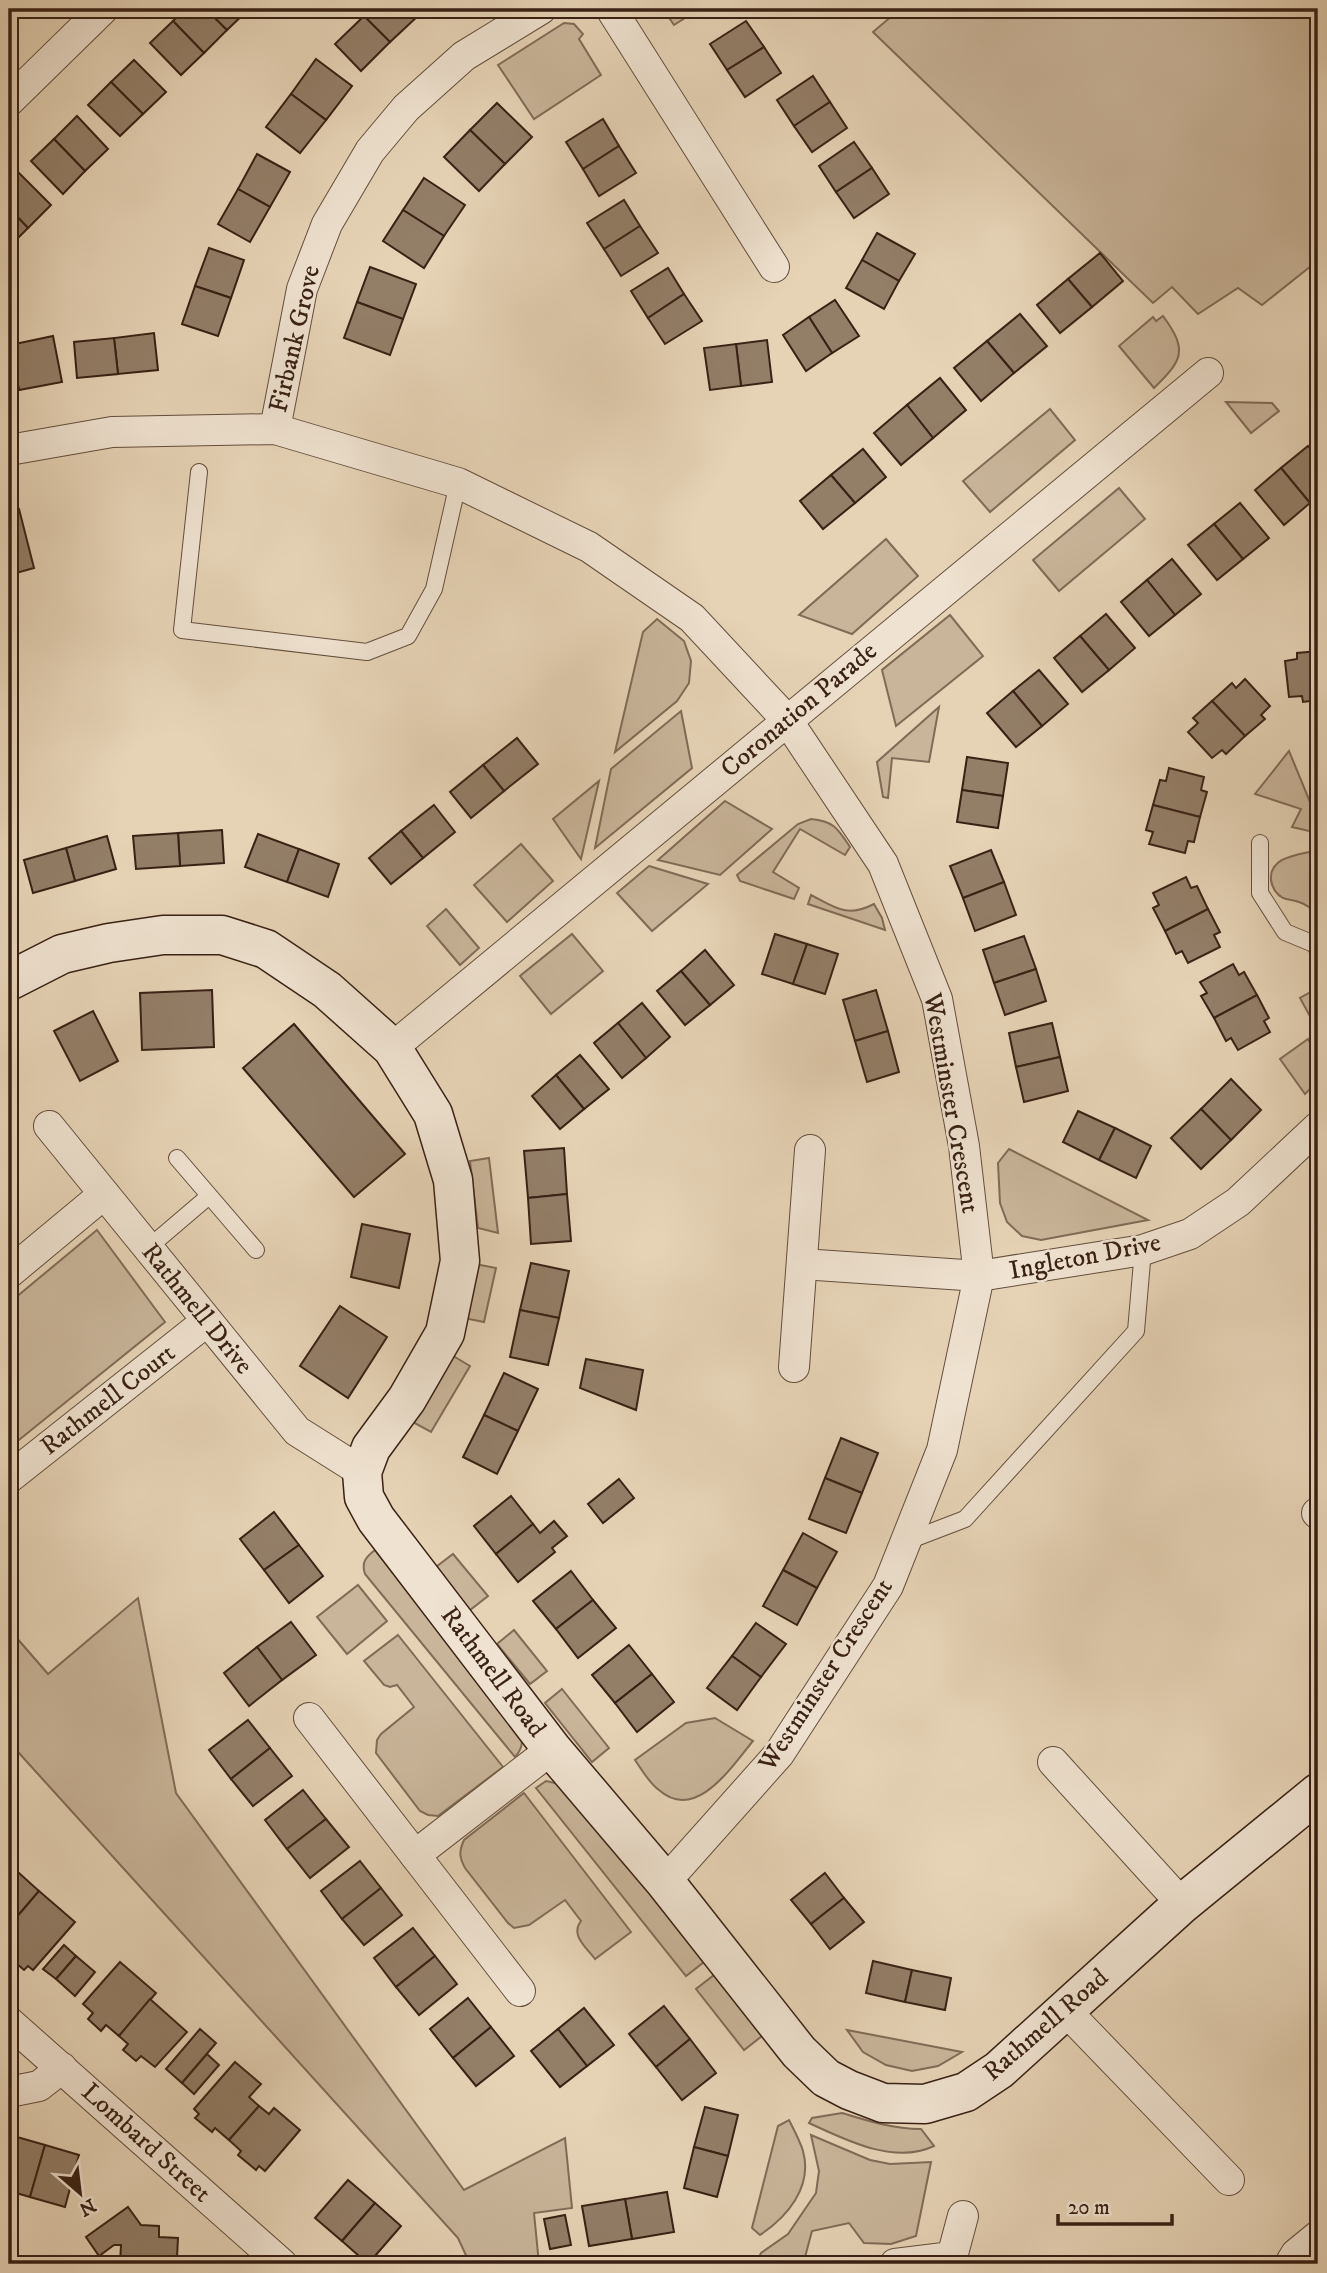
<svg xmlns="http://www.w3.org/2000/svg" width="1327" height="2273" viewBox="0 0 1327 2273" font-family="'IM FELL DW Pica',serif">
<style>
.green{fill:#c9b59a;stroke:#816b57;stroke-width:2}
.building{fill:#937e68;stroke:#392114;stroke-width:2}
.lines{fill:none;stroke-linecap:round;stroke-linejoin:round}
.lane-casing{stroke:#644e3c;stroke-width:18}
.street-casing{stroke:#644e3c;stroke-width:32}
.secondary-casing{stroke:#392114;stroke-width:41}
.lane{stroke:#efe2d0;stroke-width:16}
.street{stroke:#efe2d0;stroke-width:30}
.secondary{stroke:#efe2d0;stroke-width:38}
.labels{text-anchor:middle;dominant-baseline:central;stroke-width:5;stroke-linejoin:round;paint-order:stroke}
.street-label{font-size:26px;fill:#392114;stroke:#efe2d0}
</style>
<rect width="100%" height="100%" fill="#e6d3b6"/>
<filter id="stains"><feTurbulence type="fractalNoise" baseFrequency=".00286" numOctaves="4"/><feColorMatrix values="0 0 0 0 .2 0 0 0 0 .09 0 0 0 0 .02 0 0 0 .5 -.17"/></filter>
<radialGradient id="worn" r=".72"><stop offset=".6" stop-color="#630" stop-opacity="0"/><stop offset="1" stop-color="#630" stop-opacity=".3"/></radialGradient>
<g class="green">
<polygon points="663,9 699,9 674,25"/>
<polygon points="900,9 1318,9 1318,264 1316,262 1262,305 1238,288 1198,314 1172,287 1153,303 873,32"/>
<polygon points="564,23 574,24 583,34 579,39 601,75 534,119 498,65"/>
<path d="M1163,316C1188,350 1183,360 1154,388L1119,346L1153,317L1156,321Z"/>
<polygon points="1226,402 1272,403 1279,411 1251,433"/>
<polygon points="1050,409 1075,440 990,512 963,481"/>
<polygon points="1119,488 1145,519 1059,591 1033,560"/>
<polygon points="886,539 918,576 852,634 799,615"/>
<polygon points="950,615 983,656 896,726 882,670"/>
<polygon points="657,619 684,641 691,661 689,683 677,701 615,752 643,632"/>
<polygon points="939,707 929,762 892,758 888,798 883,797 877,762"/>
<polygon points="681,711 692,768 595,848 611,769"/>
<path d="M1289,751L1310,802L1318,800V914C1312,909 1306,904 1299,902C1294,900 1288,900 1283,898C1276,894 1272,887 1271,880C1269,857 1297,855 1313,851L1318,833L1292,827L1301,809L1255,794Z"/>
<polygon points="599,781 581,859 553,819"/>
<polygon points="725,801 772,829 720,875 658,860"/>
<path d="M811,819C834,821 838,829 850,847L845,855L800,829L773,872L799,888L794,899L740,881L737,875L798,824Z"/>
<polygon points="521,844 553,881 507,922 474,885"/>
<polygon points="649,866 708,884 652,931 617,893"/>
<path d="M811,895C836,908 847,918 874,904L882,918L885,930L808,904Z"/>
<polygon points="446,909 479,948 460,965 427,926"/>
<polygon points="572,934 603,971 551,1014 520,976"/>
<polygon points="1318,988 1318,1031 1300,998"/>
<polygon points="1308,1039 1318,1057 1318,1081 1305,1094 1280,1059"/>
<polygon points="1009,1149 1148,1220 1041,1240 1022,1236 1007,1222 1000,1203 998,1163"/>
<polygon points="489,1158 498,1233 478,1228 470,1161"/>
<polygon points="97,1230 165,1322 9,1448 9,1303"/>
<polygon points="475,1264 496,1268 484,1322 464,1318"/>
<polygon points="450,1354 470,1366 431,1432 411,1421"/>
<path d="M375,1550L521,1732C523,1743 522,1749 515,1757L365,1574C361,1562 366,1557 375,1550Z"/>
<polygon points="453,1554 488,1596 470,1610 436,1567"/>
<polygon points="358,1585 387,1621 347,1654 317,1617"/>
<polygon points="138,1598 176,1793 464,2190 565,2138 572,2208 534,2213 539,2264 470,2264 458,2238 9,1742 9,1629 48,1674"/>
<polygon points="514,1630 547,1671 530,1684 497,1644"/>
<polygon points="398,1635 503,1767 438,1816 428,1815 420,1811 376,1753 377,1740 381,1734 414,1707 397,1685 390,1687 384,1685 364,1661"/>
<polygon points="562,1689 609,1748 592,1762 545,1703"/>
<path d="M715,1718L753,1741C732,1766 696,1823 659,1790C649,1783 642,1770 635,1760L686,1723Z"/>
<polygon points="546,1781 564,1785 704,1962 686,1976 536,1788"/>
<path d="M524,1793L631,1932L595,1959C586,1947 570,1935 581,1921L565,1900L529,1925L514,1928L508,1923L465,1868C459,1857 459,1851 464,1840Z"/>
<polygon points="714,1975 762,2036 744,2050 696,1989"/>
<polygon points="847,2030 962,2052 938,2066 912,2071 886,2065 863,2052"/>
<path d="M842,2113C868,2121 893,2129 921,2129L934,2146C894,2165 846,2140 809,2123L812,2118Z"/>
<path d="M789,2120C794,2130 800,2141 803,2151C813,2187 787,2217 760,2235L752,2228L778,2126Z"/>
<polygon points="811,2135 870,2160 890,2164 931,2162 916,2236 891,2244 864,2243 849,2223 812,2231 805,2257 756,2264 761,2253 788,2234 816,2193 819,2171"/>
</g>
<g class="building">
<polygon points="185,9 206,9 227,30 204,53 173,21"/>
<polygon points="206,9 249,9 227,30"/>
<polygon points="372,9 413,9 419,15 390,42 364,16"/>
<polygon points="364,16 390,42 361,71 335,44"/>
<polygon points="173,21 204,53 181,75 150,43"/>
<polygon points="746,21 764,47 727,70 710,44"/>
<polygon points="764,47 781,73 745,97 727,70"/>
<polygon points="316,59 352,86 326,120 291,94"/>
<polygon points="134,60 166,92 143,114 111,82"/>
<polygon points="813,76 830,102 794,126 777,100"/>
<polygon points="111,82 143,114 120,136 88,105"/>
<polygon points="291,94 326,120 300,153 266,127"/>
<polygon points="830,102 847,128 812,152 794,126"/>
<polygon points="497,103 532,137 505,164 470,130"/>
<polygon points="77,116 108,149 85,171 54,139"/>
<polygon points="603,119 619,146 583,169 566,142"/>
<polygon points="470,130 505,164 479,191 444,157"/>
<polygon points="54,139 85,171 63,194 31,161"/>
<polygon points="854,142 872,168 836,192 819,166"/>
<polygon points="619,146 636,173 599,196 583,169"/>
<polygon points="257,154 290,172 270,207 238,189"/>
<polygon points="872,168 889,194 854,218 836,192"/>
<polygon points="19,173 51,205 28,228 9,208 9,183"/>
<polygon points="424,178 465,205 444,236 403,210"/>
<polygon points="238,189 270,207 250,242 218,224"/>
<polygon points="624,200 640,226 604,249 587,223"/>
<polygon points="9,208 28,228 9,247"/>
<polygon points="403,210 444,236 424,268 383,241"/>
<polygon points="640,226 658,253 621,276 604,249"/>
<polygon points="877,233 915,254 899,281 862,260"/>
<polygon points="209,248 244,260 231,298 195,286"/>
<polygon points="1100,253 1123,281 1092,307 1068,279"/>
<polygon points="862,260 899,281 884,309 846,288"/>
<polygon points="370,267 416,284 403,319 357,302"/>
<polygon points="668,268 684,294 648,318 631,291"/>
<polygon points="1068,279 1092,307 1060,333 1037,305"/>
<polygon points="195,286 231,298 218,336 182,324"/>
<polygon points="684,294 702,321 665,344 648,318"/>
<polygon points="835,300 859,336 832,353 809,317"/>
<polygon points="357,302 403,319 390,355 344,338"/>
<polygon points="1020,314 1047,346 1014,373 987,341"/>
<polygon points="809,317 832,353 806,371 783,335"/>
<polygon points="154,333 158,370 118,374 114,338"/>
<polygon points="53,336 62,382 19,390 10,345"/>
<polygon points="114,338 118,374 77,378 74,342"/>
<polygon points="767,340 772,382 741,386 736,344"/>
<polygon points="987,341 1014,373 981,401 954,368"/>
<polygon points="736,344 741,386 710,390 704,348"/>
<polygon points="9,345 19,390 9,392"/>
<polygon points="940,378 966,410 933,438 907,405"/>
<polygon points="907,405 933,438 901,465 874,433"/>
<polygon points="1308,446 1318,459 1318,496 1310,503 1281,468"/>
<polygon points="863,449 886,477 855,503 831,475"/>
<polygon points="1281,468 1310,503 1284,525 1255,490"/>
<polygon points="831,475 855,503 823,529 800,501"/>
<polygon points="1240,503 1269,538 1243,559 1214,524"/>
<polygon points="19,509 34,568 9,575 9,511"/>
<polygon points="1214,524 1243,559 1217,580 1188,545"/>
<polygon points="1172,559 1201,594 1175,615 1147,580"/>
<polygon points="1147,580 1175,615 1149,636 1121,602"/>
<polygon points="1106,614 1135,648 1109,670 1080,636"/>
<polygon points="1080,636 1109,670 1082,692 1054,658"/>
<polygon points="1318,651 1318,700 1303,702 1302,696 1289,697 1285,661 1297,659 1297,653"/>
<polygon points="1039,670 1068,704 1042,726 1013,691"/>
<polygon points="1245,679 1270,706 1261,715 1265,719 1245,736 1212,701 1232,683 1236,688"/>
<polygon points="1013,691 1042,726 1016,747 987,713"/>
<polygon points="1212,701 1245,736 1226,754 1222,750 1212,758 1188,732 1198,723 1193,718"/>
<polygon points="517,738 538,764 504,791 483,765"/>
<polygon points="967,757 1008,763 1003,796 962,790"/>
<polygon points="483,765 504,791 471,818 450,792"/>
<polygon points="1169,768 1204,777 1201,790 1207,792 1200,817 1153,805 1160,780 1166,781"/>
<polygon points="962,790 1003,796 998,828 957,822"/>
<polygon points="434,805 455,832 423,858 401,831"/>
<polygon points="1153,805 1200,817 1194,842 1188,841 1185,853 1149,844 1153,832 1146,830"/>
<polygon points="222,830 224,863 180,866 178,833"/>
<polygon points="401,831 423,858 391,884 369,858"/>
<polygon points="178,833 180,866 136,869 133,836"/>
<polygon points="258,834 299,849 287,882 245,867"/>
<polygon points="107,836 116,869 75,881 66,848"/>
<polygon points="66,848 75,881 33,893 24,860"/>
<polygon points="299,849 339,864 328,897 287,882"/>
<polygon points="991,850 1004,882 963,898 950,866"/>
<polygon points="1186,877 1191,888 1197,886 1208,909 1165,931 1153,908 1159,905 1153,893"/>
<polygon points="1004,882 1016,915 975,931 963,898"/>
<polygon points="1208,909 1220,932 1214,935 1220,947 1188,963 1182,951 1176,954 1165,931"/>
<polygon points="775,934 807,944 793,984 762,974"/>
<polygon points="1024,936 1036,969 994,983 983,950"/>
<polygon points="807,944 838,954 825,994 793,984"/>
<polygon points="705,950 734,985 710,1005 681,971"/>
<polygon points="1233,964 1239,975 1244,972 1257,995 1214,1018 1201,996 1207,993 1200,982"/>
<polygon points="1036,969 1046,1001 1005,1015 994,983"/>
<polygon points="681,971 710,1005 685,1025 657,991"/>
<polygon points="212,990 214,1047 142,1050 140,993"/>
<polygon points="876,990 888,1031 855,1041 843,1000"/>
<polygon points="1257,995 1269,1018 1264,1021 1270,1032 1238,1050 1231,1038 1226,1041 1214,1018"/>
<polygon points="642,1003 670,1037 646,1058 618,1023"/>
<polygon points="93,1011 118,1061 80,1081 54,1031"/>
<polygon points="618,1023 646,1058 622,1078 594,1043"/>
<polygon points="1052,1023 1060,1057 1016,1067 1009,1033"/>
<polygon points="294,1024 405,1154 354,1197 243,1068"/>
<polygon points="888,1031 899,1072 867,1082 855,1041"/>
<polygon points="580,1055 609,1089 584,1109 556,1075"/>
<polygon points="1060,1057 1068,1091 1024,1102 1016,1067"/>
<polygon points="556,1075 584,1109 560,1129 532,1096"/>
<polygon points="1231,1079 1261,1110 1231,1140 1201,1109"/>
<polygon points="1201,1109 1231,1140 1201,1169 1171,1138"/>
<polygon points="1078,1111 1115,1128 1099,1160 1063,1142"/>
<polygon points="1115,1128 1151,1146 1136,1178 1099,1160"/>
<polygon points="564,1148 567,1194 528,1198 524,1151"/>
<polygon points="567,1194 571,1241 531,1244 528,1198"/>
<polygon points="362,1224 410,1234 399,1288 351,1277"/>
<polygon points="531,1263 569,1271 559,1318 520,1310"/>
<polygon points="340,1306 387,1337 348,1398 300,1366"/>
<polygon points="520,1310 559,1318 548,1365 510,1357"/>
<polygon points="586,1359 643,1370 636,1410 580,1388"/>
<polygon points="504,1373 538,1389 518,1431 484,1415"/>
<polygon points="484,1415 518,1431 497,1474 463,1457"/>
<polygon points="841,1438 878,1453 862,1493 825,1478"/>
<polygon points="825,1478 862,1493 846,1533 809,1519"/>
<polygon points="619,1479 634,1498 603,1523 588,1504"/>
<polygon points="511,1496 533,1524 496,1554 474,1526"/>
<polygon points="274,1512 299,1545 264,1570 240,1539"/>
<polygon points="554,1521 567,1536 552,1548 555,1552 518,1582 496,1554 533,1524 540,1533"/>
<polygon points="803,1533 837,1552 817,1588 783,1570"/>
<polygon points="299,1545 323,1576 289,1603 264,1570"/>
<polygon points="783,1570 817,1588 797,1625 763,1606"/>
<polygon points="571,1571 593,1600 556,1629 533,1601"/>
<polygon points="593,1600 616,1628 578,1658 556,1629"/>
<polygon points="291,1622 316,1655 282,1680 257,1647"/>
<polygon points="756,1623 786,1644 761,1677 732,1656"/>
<polygon points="629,1645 652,1674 615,1703 592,1675"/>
<polygon points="257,1647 282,1680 249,1706 224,1673"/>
<polygon points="732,1656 761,1677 737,1710 707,1688"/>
<polygon points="652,1674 674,1702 637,1732 615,1703"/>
<polygon points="248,1720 270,1748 231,1779 209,1750"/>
<polygon points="270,1748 292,1776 253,1806 231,1779"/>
<polygon points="303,1790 326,1819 287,1849 265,1820"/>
<polygon points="326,1819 349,1847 310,1878 287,1849"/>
<polygon points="360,1861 381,1888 342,1919 321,1891"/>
<polygon points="9,1864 39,1891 9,1926"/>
<polygon points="825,1873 844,1898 811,1924 791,1900"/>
<polygon points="381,1888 402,1915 364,1945 342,1919"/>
<polygon points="39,1891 75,1922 33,1970 28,1966 24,1970 9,1957 9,1926"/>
<polygon points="844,1898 864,1922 830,1949 811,1924"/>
<polygon points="413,1928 435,1956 396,1987 374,1958"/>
<polygon points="64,1945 76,1956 56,1979 43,1969"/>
<polygon points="76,1956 95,1972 75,1996 56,1979"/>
<polygon points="435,1956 457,1984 419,2015 396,1987"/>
<polygon points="873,1961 912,1970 905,2002 866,1993"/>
<polygon points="120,1962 156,1993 119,2036 106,2025 101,2031 88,2019 93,2013 83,2004"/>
<polygon points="912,1970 951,1978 945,2010 905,2002"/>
<polygon points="468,1998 491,2027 453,2058 430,2029"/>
<polygon points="150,1999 187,2032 155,2067 141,2056 136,2061 123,2050 128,2044 119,2036"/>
<polygon points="664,2006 690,2039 656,2067 629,2034"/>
<polygon points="584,2008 614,2045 587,2066 558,2029"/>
<polygon points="491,2027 514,2056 476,2086 453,2058"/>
<polygon points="200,2029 216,2043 182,2083 166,2069"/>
<polygon points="558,2029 587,2066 560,2087 531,2051"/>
<polygon points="690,2039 716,2073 682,2100 656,2067"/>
<polygon points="207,2054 219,2065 194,2094 182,2083"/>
<polygon points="235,2062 261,2084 249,2097 259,2106 229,2140 215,2128 212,2132 195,2118 199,2114 194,2109"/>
<polygon points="259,2106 269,2114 274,2108 300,2130 265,2171 259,2166 256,2170 238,2155 241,2151 229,2140"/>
<polygon points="705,2107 738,2115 728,2156 694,2147"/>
<polygon points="10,2135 45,2145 30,2197 9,2191"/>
<polygon points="45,2145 79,2155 65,2207 30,2197"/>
<polygon points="694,2147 728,2156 717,2197 684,2188"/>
<polygon points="348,2180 375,2203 342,2241 315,2218"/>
<polygon points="667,2192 674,2232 632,2239 625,2199"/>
<polygon points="625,2199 632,2239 589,2246 582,2206"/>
<polygon points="375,2203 401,2226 368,2264 342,2241"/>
<polygon points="128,2207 141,2225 159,2226 159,2237 178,2238 177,2257 188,2258 188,2264 120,2264 121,2245 114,2245 99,2256 86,2237"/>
<polygon points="565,2215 571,2245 550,2249 544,2219"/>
<polygon points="433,2257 435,2264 398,2264"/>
</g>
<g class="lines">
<g class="lane-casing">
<g id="lane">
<polyline points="199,472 182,630 367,652 408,636 434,589 458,483"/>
<polyline points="1260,843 1260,893 1285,932 1314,944 1318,950"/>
<polyline points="177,1158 256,1250"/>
<polyline points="148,1248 209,1196"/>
<polyline points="905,1542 965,1519 1136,1331 1143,1250"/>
</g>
</g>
<g class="street-casing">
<g id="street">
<polyline points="611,9 774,267"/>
<polyline points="9,101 103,9"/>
<polyline points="275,429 302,289 327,224 370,151 406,108 464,56 541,9"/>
<polyline points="9,450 112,432 275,429 458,483 589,547 692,618 787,720 883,864 937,999 964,1146 979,1276 942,1450 888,1586 779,1754 665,1882"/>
<polyline points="392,1048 1208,373"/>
<polyline points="49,1126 297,1431 362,1472"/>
<polyline points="802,1264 979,1276 1143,1250 1190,1234 1238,1202 1318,1127"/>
<polyline points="9,1273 104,1194"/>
<polyline points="794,1367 810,1150"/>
<polyline points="9,1478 207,1321"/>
<polyline points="1317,1513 1318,1514"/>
<polyline points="309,1718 520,1991"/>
<polyline points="1053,1762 1182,1904"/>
<polyline points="415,1855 552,1749"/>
<polyline points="1064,2009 1229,2180"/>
<polyline points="9,2022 282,2264"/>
<polyline points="9,2092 39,2086 62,2068"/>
<polyline points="895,2264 952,2257 963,2216"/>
<polyline points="1290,2264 1296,2254 1318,2236"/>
</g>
</g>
<g class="secondary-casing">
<polyline id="secondary" points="9,981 62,954 109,943 163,935 222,935 266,949 327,990 392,1048 433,1114 453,1180 460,1261 445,1333 407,1399 371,1448 362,1472 364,1497 376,1519 552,1749 665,1882 799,2052 826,2078 849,2090 883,2103 925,2104 966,2092 999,2070 1182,1904 1318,1793"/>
</g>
<use href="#lane" class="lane"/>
<use href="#street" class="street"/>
<use href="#secondary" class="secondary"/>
</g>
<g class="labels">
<g class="street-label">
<text transform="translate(295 339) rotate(-77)">Firbank Grove</text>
<text transform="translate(799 710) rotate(-40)">Coronation Parade</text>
<text transform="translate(951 1103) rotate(80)">Westminster Crescent</text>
<text transform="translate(1085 1257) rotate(-11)">Ingleton Drive</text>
<text transform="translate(197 1309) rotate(51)">Rathmell Drive</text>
<text transform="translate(108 1400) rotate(-38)">Rathmell Court</text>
<text transform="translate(493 1672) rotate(53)">Rathmell Road</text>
<text transform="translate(826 1675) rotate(-57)">Westminster Crescent</text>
<text transform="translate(1046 2025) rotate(-41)">Rathmell Road</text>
<text transform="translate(146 2143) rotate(42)">Lombard Street</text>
</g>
</g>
<rect width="1327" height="2273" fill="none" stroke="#e6d3b6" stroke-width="35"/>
<rect x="10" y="10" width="1306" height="2252" fill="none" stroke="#392114" stroke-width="3.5"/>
<rect x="18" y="18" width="1292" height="2238" fill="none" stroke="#392114" stroke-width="2"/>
<g transform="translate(80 2193) rotate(152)" stroke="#efe2d0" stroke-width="5" paint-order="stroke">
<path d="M0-5L12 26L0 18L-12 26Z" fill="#392114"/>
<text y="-10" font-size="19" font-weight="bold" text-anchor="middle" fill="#392114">N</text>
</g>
<path d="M1058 2214v10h114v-10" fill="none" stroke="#392114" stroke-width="3.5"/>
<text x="1068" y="2214" font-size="21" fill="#392114" stroke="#efe2d0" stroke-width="5" paint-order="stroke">20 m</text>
<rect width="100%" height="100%" filter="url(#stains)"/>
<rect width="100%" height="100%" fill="url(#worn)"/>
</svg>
